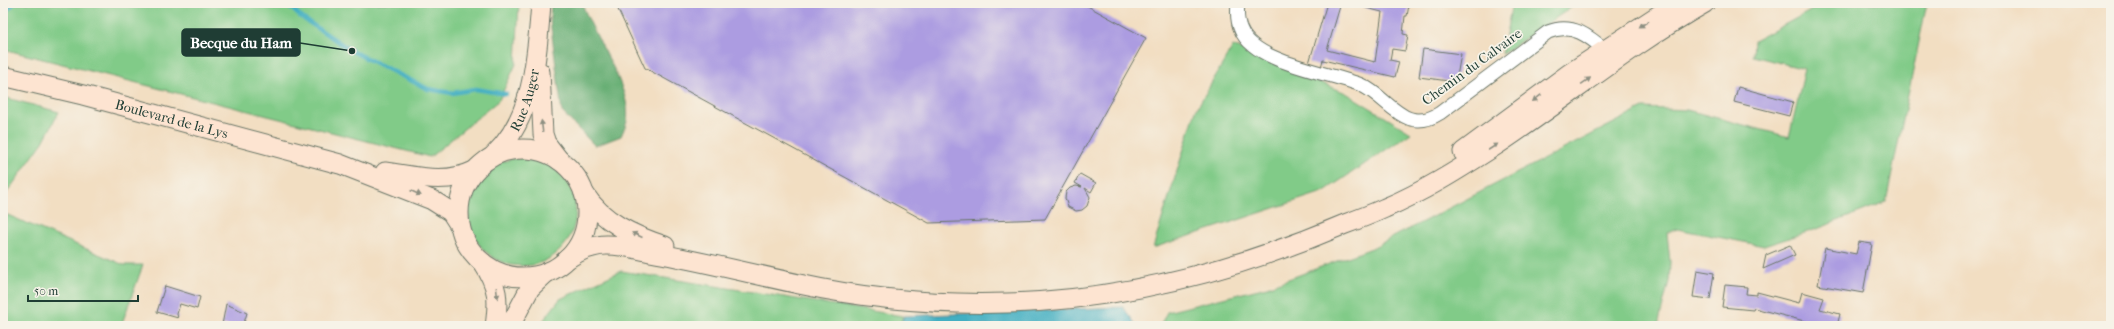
<svg xmlns="http://www.w3.org/2000/svg" width="2114" height="329" viewBox="0 0 2114 329" font-family="'IM FELL French Canon',serif">
<style>
.green{fill:#81cb88;stroke:#50845e}
.forest{fill:#68af74;stroke:#447654}
.water{fill:#43afc2;stroke:#31767b}
.lines{fill:none;stroke-linecap:round;stroke-linejoin:round}
.stream{stroke:#43afc2;stroke-width:4.5}
.building{fill:#ac9ce1}
.street-casing{stroke:#697566;stroke-width:15}
.secondary-casing{stroke:#697566;stroke-width:21}
.street{stroke:#fff;stroke-width:13}
.secondary{stroke:#fde4d1;stroke-width:19}
.oneway{fill:#8e9082}
.labels{text-anchor:middle;dominant-baseline:central;stroke-width:3.5;stroke-linejoin:round;paint-order:stroke}
.street-label{font-size:14px;fill:#1f3d34;stroke:#f7f3e8}
.leader{fill:none;stroke:#1f3d34;stroke-width:1.5}
.callout-dot{fill:#1f3d34;stroke:#f7f3e8;stroke-width:1.5}
.callout{fill:#1f3d34;stroke:#1f3d34;stroke-width:1.5}
.callout-label{font-size:15px;text-anchor:middle;font-weight:bold;fill:#fff}
</style>
<rect width="100%" height="100%" fill="#f7f3e8"/>
<filter id="ink" filterUnits="userSpaceOnUse"><feTurbulence type="fractalNoise" baseFrequency=".025" numOctaves="2"/><feDisplacementMap in="SourceGraphic" scale="8" xChannelSelector="R" yChannelSelector="G"/><feConvolveMatrix kernelMatrix="1 2 1 2 8 2 1 2 1" color-interpolation-filters="sRGB"/></filter>
<filter id="wash" filterUnits="userSpaceOnUse"><feTurbulence type="fractalNoise" baseFrequency=".012" numOctaves="4" result="noise"/><feDisplacementMap in="SourceGraphic" scale="16" xChannelSelector="R" yChannelSelector="G"/><feGaussianBlur stdDeviation="0.9" result="paint"/><feColorMatrix in="noise" values="0 0 0 0 0 0 0 0 0 0 0 0 0 0 0 0 0 1.4 0 .05"/><feComposite in="paint" operator="in"/></filter>
<g filter="url(#wash)">
<rect width="100%" height="100%" fill="#f2dec2"/>
<g class="green">
<polygon points="3,3 519,3 516,64 499,100 430,157 3,49"/>
<polygon points="1512,3 1578,3 1502,54"/>
<polygon points="1825,3 1927,3 1886,202 1817,229 1764,246 1677,229 1667,233 1670,262 1669,281 1659,321 1659,326 1160,326 1167,312 1267,287 1372,248 1643,108 1687,110 1789,137 1805,69 1753,56 1754,41"/>
<polygon points="1233,46 1346,93 1411,133 1323,192 1153,248 1196,110"/>
<polygon points="3,97 59,112 43,142 3,198"/>
<circle cx="522" cy="212" r="54"/>
<polygon points="3,213 124,265 143,265 121,326 3,326"/>
<polygon points="621,271 903,316 900,326 539,326 560,299"/>
</g>
<path class="forest" d="M551,3H582C592,35 633,89 627,121C626,126 623,131 621,136L595,146L562,112L550,20Z"/>
<polygon class="water" points="1123,307 1137,326 900,326 904,316"/>
<g class="lines">
<g class="stream">
<polyline points="286,3 301,17 352,51 428,89 452,93 476,89 506,94"/>
<polyline points="3,13 14,3"/>
</g>
</g>
<g id="blocks">
<g class="building">
<polygon points="615,3 1082,3 1146,38 1045,219 929,223 645,68"/>
<polygon points="1327,3 1341,3 1327,50 1375,62 1382,12 1346,3 1399,3 1409,5 1407,16 1405,16 1403,34 1408,35 1405,51 1392,49 1390,60 1399,62 1395,77 1323,60 1321,67 1309,63"/>
<polygon points="1423,49 1461,54 1456,82 1419,77"/>
<polygon points="1738,87 1793,102 1789,116 1734,102"/>
<polygon points="1080,174 1096,183 1091,192 1085,188 1090,197 1087,206 1082,210 1076,211 1068,207 1065,198 1066,192 1070,188 1076,186 1082,187 1075,183"/>
<polygon points="1859,242 1872,244 1863,293 1818,285 1825,248 1856,254"/>
<polygon points="1790,245 1795,255 1763,269 1766,255"/>
<polygon points="1697,270 1714,273 1710,299 1693,297"/>
<polygon points="1725,285 1747,287 1746,294 1757,295 1757,292 1799,303 1802,292 1824,298 1820,309 1840,314 1837,326 1816,326 1816,324 1754,308 1753,310 1722,307"/>
<polygon points="165,286 200,297 197,309 180,304 177,314 178,318 157,312"/>
<polygon points="226,304 247,313 243,326 222,325"/>
</g>
</g>
</g>
<g filter="url(#ink)">
<use href="#blocks" fill-opacity="0" stroke="#697566" stroke-width="1"/>
<g class="lines">
<g class="street-casing">
<path id="street" d="M1238,3C1237,12 1237,22 1241,30C1254,63 1331,73 1361,85C1389,97 1404,136 1440,113L1548,32C1574,21 1592,39 1611,55"/>
</g>
<g class="secondary-casing">
<g id="secondary">
<polyline points="540,72 543,134 546,143 559,160"/>
<path id="s1" d="M3,76L83,95L340,164L432,200L451,212L460,226"/>
<circle cx="523" cy="213" r="64"/>
<polyline points="1463,152 1570,73 1677,3"/>
<path id="s2" d="M494,155C534,117 537,55 541,3"/>
<path d="M385,172C415,176 446,185 474,171"/>
<path d="M584,193C602,222 634,236 665,246"/>
<path d="M567,259C579,251 592,245 607,245C625,245 644,251 661,254C708,263 753,274 799,284C867,299 937,305 1007,303C1125,300 1237,270 1345,224C1359,219 1372,214 1385,208C1423,192 1458,170 1492,148C1564,101 1630,45 1705,3"/>
<path d="M483,263C498,286 499,299 495,326"/>
<polyline points="510,326 530,288 547,272"/>
</g>
</g>
<use href="#street" class="street"/>
<use href="#secondary" class="secondary"/>
</g>
<defs><path id="oneway-solid" d="M-6-.8H1V-3.2L6.5 0L1 3.2V.8H-6Z"/></defs>
<g class="oneway">
<use href="#oneway-solid" transform="translate(1644 24) rotate(147)"/>
<use href="#oneway-solid" transform="translate(1586 81) rotate(-35)"/>
<use href="#oneway-solid" transform="translate(1537 98) rotate(143)"/>
<use href="#oneway-solid" transform="translate(542 126) rotate(-97)"/>
<use href="#oneway-solid" transform="translate(1493 147) rotate(-33)"/>
<use href="#oneway-solid" transform="translate(416 193) rotate(24)"/>
<use href="#oneway-solid" transform="translate(637 235) rotate(-156)"/>
<use href="#oneway-solid" transform="translate(497 293) rotate(83)"/>
</g>
</g>
<g class="labels">
<g class="street-label">
<text transform="translate(1472 67) rotate(-36)">Chemin du Calvaire</text>
<text stroke="none"><textPath href="#s2" startOffset="64">Rue Auger</textPath></text>
<text stroke="none"><textPath href="#s1" startOffset="174">Boulevard de la Lys</textPath></text>
</g>
</g>
<path class="leader" d="M352 51L300 43"/>
<circle class="callout-dot" cx="352" cy="51" r="4"/>
<rect class="callout" x="182" y="29" width="118" height="27" rx="4"/>
<g class="callout-label">
<text x="241" y="48">Becque du Ham</text>
</g>
<rect width="2114" height="329" fill="none" stroke="#f7f3e8" stroke-width="16"/>
<path d="M28 295v6h110v-6" fill="none" stroke="#1f3d34" stroke-width="2"/>
<text x="34" y="295" font-size="12" fill="#1f3d34" stroke="#f7f3e8" stroke-width="3" paint-order="stroke">50 m</text>
</svg>
